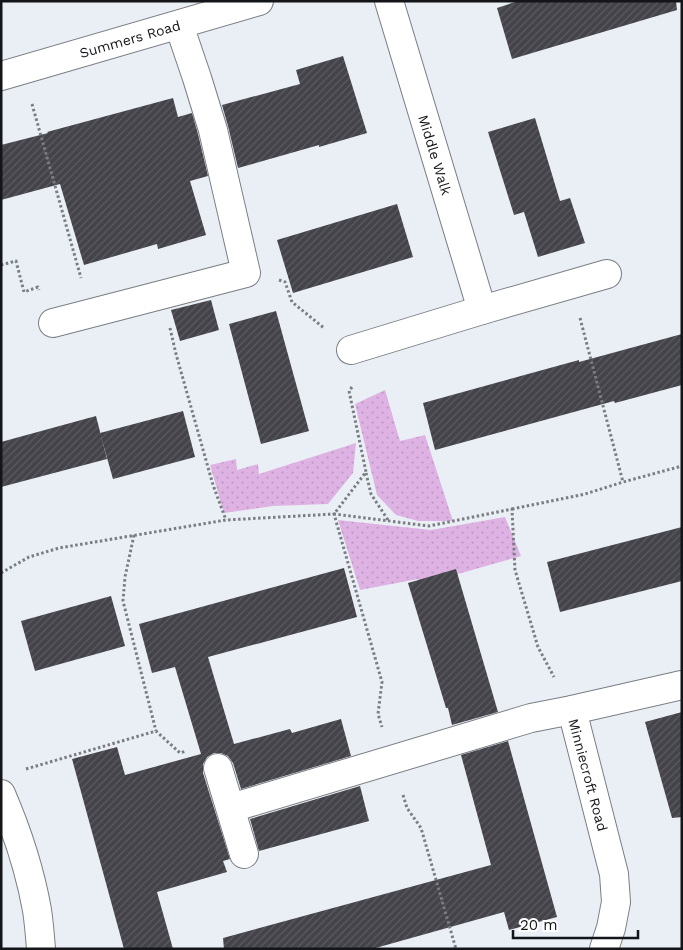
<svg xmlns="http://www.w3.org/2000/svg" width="683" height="950" viewBox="0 0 683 950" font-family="'Work Sans',sans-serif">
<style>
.grass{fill:url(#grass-dots)}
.building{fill:url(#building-hatch)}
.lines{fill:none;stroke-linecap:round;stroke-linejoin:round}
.minor-casing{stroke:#797e84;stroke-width:30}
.path{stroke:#7a7e83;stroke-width:3;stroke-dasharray:2.5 2.5;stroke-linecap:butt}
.minor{stroke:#fff;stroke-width:28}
.labels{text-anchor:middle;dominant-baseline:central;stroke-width:5;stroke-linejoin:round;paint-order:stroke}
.street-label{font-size:14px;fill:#131518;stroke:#fff}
</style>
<defs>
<pattern id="grass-dots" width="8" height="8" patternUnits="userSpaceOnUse" patternTransform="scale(1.25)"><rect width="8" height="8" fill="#deb3e4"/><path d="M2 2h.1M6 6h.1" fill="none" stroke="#be99c3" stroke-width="1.8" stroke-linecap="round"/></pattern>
<pattern id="building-hatch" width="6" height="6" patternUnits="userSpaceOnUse" patternTransform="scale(1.25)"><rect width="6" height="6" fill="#44434a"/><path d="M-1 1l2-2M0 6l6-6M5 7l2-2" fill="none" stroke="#5b5b60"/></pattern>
</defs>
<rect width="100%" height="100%" fill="#eaeff6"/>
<g class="grass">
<polygon points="385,390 400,441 425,435 453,521 418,521 396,515 377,495 355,404"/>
<polygon points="356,443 353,473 328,504 273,506 224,513 210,465 236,459 237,470 258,464 259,474"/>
<polygon points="505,517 521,556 419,585 418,579 360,590 338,520 431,530"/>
</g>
<g class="building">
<polygon points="518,1 676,1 677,10 512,59 497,8"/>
<polygon points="343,56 367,133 319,147 319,145 238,168 228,126 222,105 300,84 296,70"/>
<polygon points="173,98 178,117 192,113 198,134 208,176 190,181 206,235 158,249 157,244 84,265 60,184 1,200 1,145 48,133 47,132"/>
<polygon points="535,118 560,201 570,198 585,243 538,257 524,212 514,215 488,132"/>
<polygon points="397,204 413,257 293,293 277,240"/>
<polygon points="211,300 219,330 180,341 171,310"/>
<polygon points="276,311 309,431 261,444 229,324"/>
<polygon points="682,334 682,385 615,403 614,401 435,450 423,403 579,360 579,362"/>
<polygon points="183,411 195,457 113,479 100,433"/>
<polygon points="96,416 107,459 1,487 1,442"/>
<polygon points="682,527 682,581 560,612 547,562"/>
<polygon points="344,568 357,617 208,657 234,744 290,729 292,733 341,719 351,756 241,789 233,763 228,756 221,753 214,753 207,757 203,764 203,773 230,859 223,861 227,872 157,892 173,949 124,949 72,759 117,747 125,775 201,754 175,667 152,673 139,624"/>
<polygon points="456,569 498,712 452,725 448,708 446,708 408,583"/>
<polygon points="111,596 125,646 35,671 21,621"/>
<polygon points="682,712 682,817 672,818 645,722"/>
<polygon points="508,741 557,917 509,930 504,912 372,949 224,949 223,938 491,865 461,755"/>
<polygon points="360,786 369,821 259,851 250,819"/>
</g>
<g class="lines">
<g class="minor-casing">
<g id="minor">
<polyline points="389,1 482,310"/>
<polyline points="1,76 259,1"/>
<polyline points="53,323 246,273 213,130 197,78 179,25"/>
<polyline points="351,350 482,310 607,274"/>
<polyline points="572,710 614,874 616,902 611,928 604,949"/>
<polyline points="218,768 244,854"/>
<path d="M1,794C17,831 30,871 37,910C39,923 40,936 41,949"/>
<polyline points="231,808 531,718 572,710 682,685"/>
</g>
</g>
<g class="path">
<polyline points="32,104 81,278"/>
<polyline points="1,265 16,261 24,292 38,287 39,290"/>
<polyline points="279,280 285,282 292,302 324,328"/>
<polyline points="580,318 623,482"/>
<polyline points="170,328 176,354 213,485 226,520"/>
<polyline points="352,387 349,391 366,472 334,514 429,526 512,509 515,570 538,647 554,677"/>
<polyline points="366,473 371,494 388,520"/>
<polyline points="512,509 585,494 623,482 682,466"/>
<polyline points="134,535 125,577 123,601 156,731"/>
<polyline points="1,573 29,557 59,548 226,520 334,514 382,682 378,714 382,727"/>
<polyline points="26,769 156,731 180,753 186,751"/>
<polyline points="403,795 407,808 421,828 456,949"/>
</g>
<use href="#minor" class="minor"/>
</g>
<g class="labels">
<g class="street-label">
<text transform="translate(130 39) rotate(-16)">Summers Road</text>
<text transform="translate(435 155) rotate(73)">Middle Walk</text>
<text transform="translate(588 775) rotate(75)">Minniecroft Road</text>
</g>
</g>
<rect width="683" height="950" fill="none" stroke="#131518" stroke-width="5"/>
<path d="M513 930v8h125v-8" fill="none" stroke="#131518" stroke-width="2.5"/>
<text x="520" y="930" font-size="15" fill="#131518" stroke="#ffffff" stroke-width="4" paint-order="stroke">20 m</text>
</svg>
